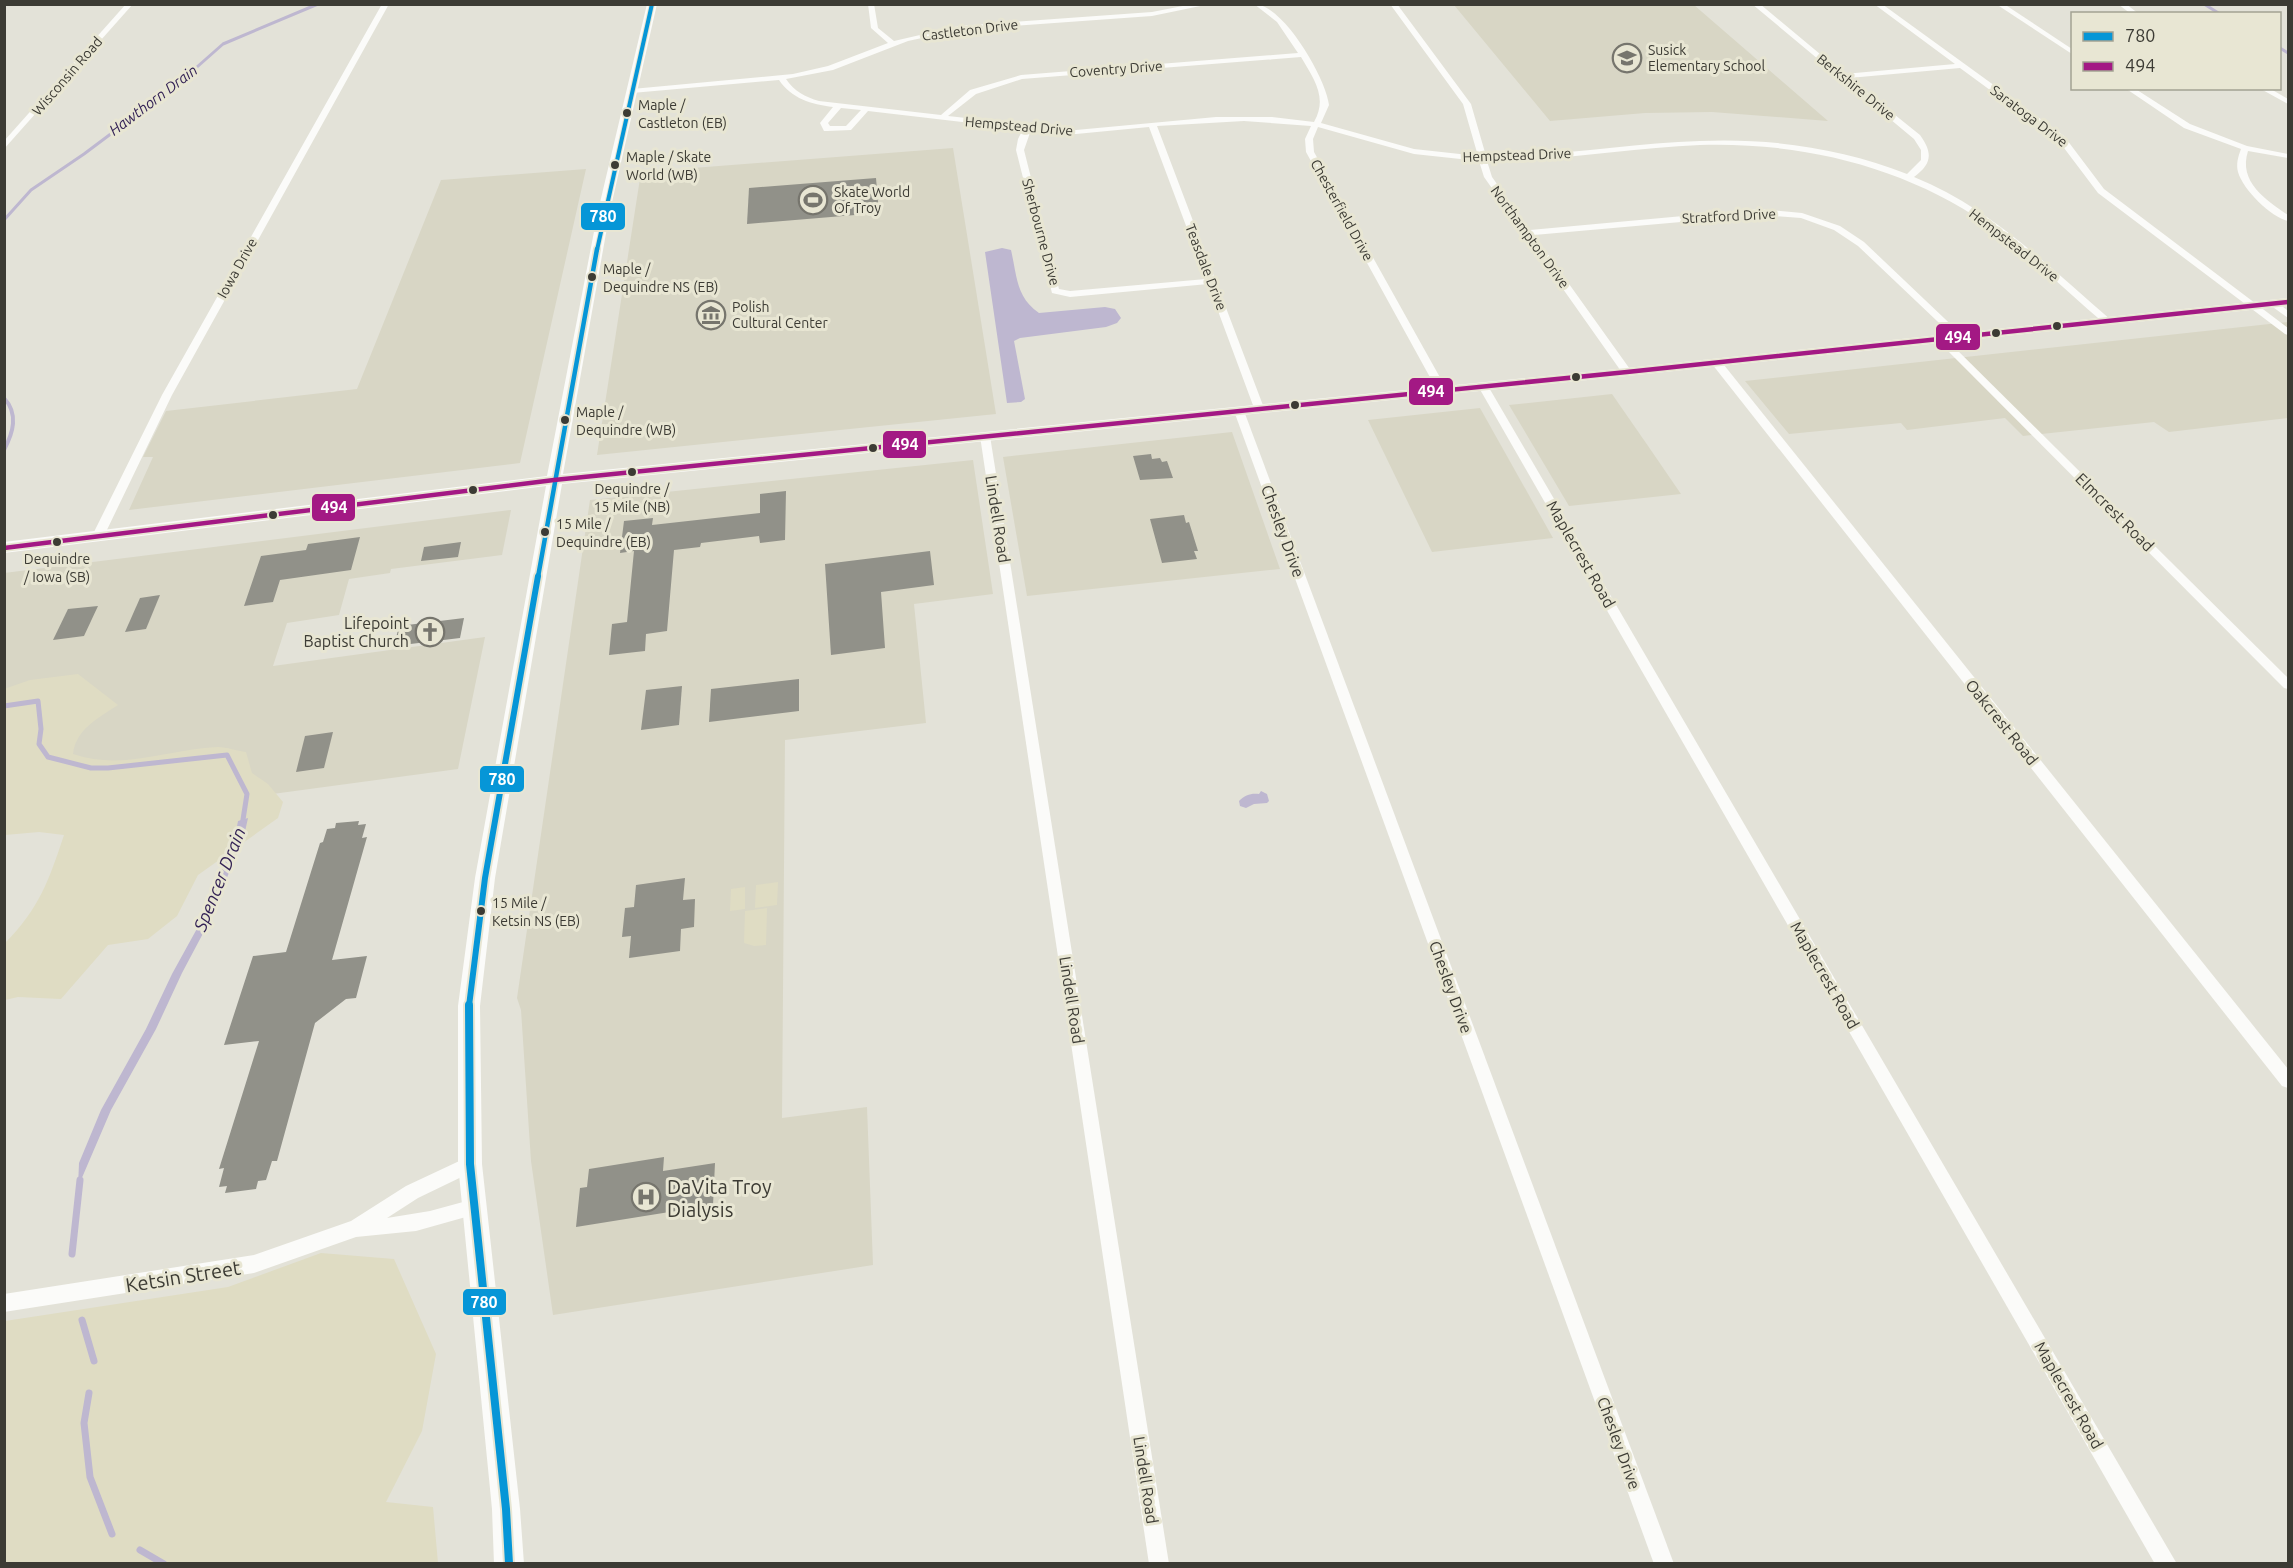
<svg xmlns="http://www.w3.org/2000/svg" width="2293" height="1568" viewBox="0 0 2293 1568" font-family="Ubuntu,sans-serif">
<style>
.built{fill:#d8d6c5}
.green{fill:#dfdcc3}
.water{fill:#beb7d0}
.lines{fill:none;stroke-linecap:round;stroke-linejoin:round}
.stream-far3{stroke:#beb7d0;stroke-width:3}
.stream-far2{stroke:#beb7d0;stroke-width:4}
.stream-far1{stroke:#beb7d0;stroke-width:5}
.stream{stroke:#beb7d0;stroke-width:7}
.building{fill:#919189}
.minor{fill:#fbfbf9;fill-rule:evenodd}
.secondary{fill:#fbfbf9;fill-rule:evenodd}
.bus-1-far3-casing{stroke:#e8e6d3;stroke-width:6}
.bus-1-far2-casing{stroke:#e8e6d3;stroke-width:8}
.bus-1-far1-casing{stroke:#e8e6d3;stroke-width:10}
.bus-1-casing{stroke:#e8e6d3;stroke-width:12}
.bus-2-casing{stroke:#e8e6d3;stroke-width:8}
.bus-1-far3{stroke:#0696d7;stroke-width:4}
.bus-1-far2{stroke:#0696d7;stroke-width:4.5}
.bus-1-far1{stroke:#0696d7;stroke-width:6}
.bus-1{stroke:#0696d7;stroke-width:8}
.bus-2{stroke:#a31984;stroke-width:4.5}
.bus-dot{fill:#3c3b34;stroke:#e8e6d3;stroke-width:2}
.labels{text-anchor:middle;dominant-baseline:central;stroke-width:6;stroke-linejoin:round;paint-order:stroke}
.far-street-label{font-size:14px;fill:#3c3b34;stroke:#e8e6d3}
.far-poi-label{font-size:14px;fill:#3c3b34;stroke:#e8e6d3;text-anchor:start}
.bus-label{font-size:14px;fill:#3c3b34;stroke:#e8e6d3;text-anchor:start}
.far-water-label{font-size:15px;font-style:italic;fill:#325;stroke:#e8e6d3}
.street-label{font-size:16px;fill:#3c3b34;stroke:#e8e6d3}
.poi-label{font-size:16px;fill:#3c3b34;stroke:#e8e6d3;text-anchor:end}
.water-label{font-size:18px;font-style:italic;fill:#325;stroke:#e8e6d3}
.near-poi-label{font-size:20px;fill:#3c3b34;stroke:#e8e6d3;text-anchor:start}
.near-street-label{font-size:20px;fill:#3c3b34;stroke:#e8e6d3}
.line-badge{stroke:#e8e6d3;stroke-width:2}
.badge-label{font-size:16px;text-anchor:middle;font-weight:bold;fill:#fff}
</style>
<rect width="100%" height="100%" fill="#e3e2d8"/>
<g class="built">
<polygon points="1454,5 1694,5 1828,121 1712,112 1645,113 1550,121"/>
<polygon points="953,148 996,414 597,455 641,172"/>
<polygon points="586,169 520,463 129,510 153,457 143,457 166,411 357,389 441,180"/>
<polygon points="2288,322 2288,418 2169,432 2154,422 2023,436 2005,418 1907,430 1901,423 1789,434 1745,381"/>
<polygon points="1612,394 1646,443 1681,494 1569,506 1509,405"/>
<polygon points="1480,408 1553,538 1432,552 1368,420"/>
<polygon points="1232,432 1280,569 1027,596 1003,457"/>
<polygon points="973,460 993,594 914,604 926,723 785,740 782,1118 867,1107 873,1265 553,1315 531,1161 521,1010 517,998 590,500"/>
<polygon points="511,510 502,555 391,569 390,573 349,579 339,615 287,623 273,666 485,637 458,769 19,828 5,708 4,573"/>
</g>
<g class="green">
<path d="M78,674L118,705C97,719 76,729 73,754C124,771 167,749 218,747C227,747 237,751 246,752L252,773L268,784L283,802L278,818L198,875L177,916L148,939L108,945L61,999L18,997L5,1000V943C39,909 49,880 64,835L39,832L5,835L4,689L30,680Z"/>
<polygon points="778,882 777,905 755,908 756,885"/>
<polygon points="745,887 745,909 730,911 731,889"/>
<polygon points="767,908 766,945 754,946 744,943 745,911"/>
<polygon points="321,1253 394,1259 436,1354 422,1431 386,1502 433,1507 438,1563 5,1563 5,1321 228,1287"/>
</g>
<g class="water">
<path d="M1002,248L1011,250C1017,276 1016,297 1039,313L1105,307L1115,309L1121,318L1117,323L1106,327L1020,338L1014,341L1025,399L1021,402L1007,403L985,252Z"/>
<path d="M1261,791L1267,794L1269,801L1267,803L1254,804L1246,808L1240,806L1239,801C1245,795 1251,793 1259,794Z"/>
<polygon points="248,818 244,836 208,924 182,973 156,1029 111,1110 78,1187 79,1163 101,1110 146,1029 172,974 199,925 235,837 238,821"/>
</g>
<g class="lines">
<g class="stream-far3">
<polyline points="2204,4 2220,14"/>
<polyline points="2280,48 2288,53"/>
<polyline points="4,220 31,190 84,154 180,82 223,44 318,4"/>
</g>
<path class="stream-far2" d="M4,398C19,414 13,433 4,450"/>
<polyline class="stream-far1" points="4,706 38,701 41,729 39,744 48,757 91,768 108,768 227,755 247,794 242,826"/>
<g class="stream">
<polyline points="72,1254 80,1180"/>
<polyline points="82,1320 94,1361"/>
<polyline points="89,1393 84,1423 90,1477 112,1534"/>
<polyline points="140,1550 164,1564"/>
</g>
</g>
<g class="building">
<polygon points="876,178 879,213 747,224 749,188"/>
<polygon points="1151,454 1152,459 1160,458 1162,462 1167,461 1173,478 1140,480 1133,456"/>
<polygon points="786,491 785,540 760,543 759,536 701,543 700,547 674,550 667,631 646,634 645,651 609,655 612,624 627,622 634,551 620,553 624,521 653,518 652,525 760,513 760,494"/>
<polygon points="1184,515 1186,523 1189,522 1198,551 1194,551 1197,559 1162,563 1150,519"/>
<polygon points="360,537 351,570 280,580 273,602 244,606 261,556 306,550 308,544"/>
<polygon points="461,542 458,557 421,561 424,547"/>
<polygon points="930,551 934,585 881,592 885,648 831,655 825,564"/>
<polygon points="160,595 146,629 125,632 140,598"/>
<polygon points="98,606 84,636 53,640 68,609"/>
<polygon points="464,618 460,638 394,646 399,626"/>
<polygon points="799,679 799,711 709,722 711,689"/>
<polygon points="682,686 679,725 641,730 646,690"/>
<polygon points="333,732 324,768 296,772 305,736"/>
<polygon points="359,821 358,825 366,824 362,838 367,837 332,960 367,956 356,998 346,999 315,1023 277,1161 272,1161 266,1180 258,1181 256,1189 225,1193 227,1186 219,1187 224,1168 219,1169 259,1041 224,1045 253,956 286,952 320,843 323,842 327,829 335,828 336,823"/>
<polygon points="685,878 683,900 695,899 694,927 681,929 680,951 629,958 631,936 622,937 625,908 634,907 636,885"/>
<polygon points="664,1157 663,1171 715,1163 713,1205 576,1227 580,1188 587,1187 589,1169"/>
</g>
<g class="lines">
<g class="minor">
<polygon points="126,4 133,4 4,149 4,141"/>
<polygon points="382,4 389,4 172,395 104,536 102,539 94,539 92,536 162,395"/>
<path d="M868,4H874L878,28L894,41L959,26L1152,12L1193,4H1210L1152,16L959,30L908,41L833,70L786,79C794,91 805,97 819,101L941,115L970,90L1021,75L1298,53L1277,22L1254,4C1283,4 1326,78 1329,105L1321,123L1414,149L1478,156L1463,104L1390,4H1397L1471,104L1486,156C1558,157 1629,143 1700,141C1770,138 1842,148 1907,174L1921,160V150L1914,139L1752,4H1760L1844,74L1955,64L1874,4H1882L2064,136L2104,189L2288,328V335L2285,334L2098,193L2058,140L1960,68L1849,78L1920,135C1933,153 1932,164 1914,177C1991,208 2049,267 2111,320V324H2105C2066,291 2029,254 1987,224C1903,166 1802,142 1700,145C1629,148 1559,161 1487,161L1492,177L1530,230L1760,209L1802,213L1840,226L1864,242L1964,337L1956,339L1858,246L1834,230L1801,218L1760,215L1534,235L1632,372L1627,375L1623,374L1484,177L1479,161L1414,154L1318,127L1313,139L1314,152L1447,390L1442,393L1437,390L1306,152L1305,139L1311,126L1244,121L1157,126L1264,408L1259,411L1254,408L1208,284L1070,297L1052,293L1016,150L1018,139L1023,129L868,111L851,130L827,131H824L820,123L833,107C811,104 792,99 779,80L632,93L628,91L632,89L793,74L828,66L888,43L871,28ZM1301,57C1314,79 1328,98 1314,122L1272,117H1216L1076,130L948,116L976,94L1022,79ZM841,108L861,110L846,126H830L828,123ZM1149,127L1206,279L1070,291L1059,289L1024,150L1031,130L1076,134Z"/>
<polygon points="1996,4 2004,4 2072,49 2072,54"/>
<polygon points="2118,4 2126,4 2139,14 2131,14"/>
<path d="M2125,88H2134L2190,124L2247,146L2288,154V158L2248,151C2238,182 2266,200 2288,215V221C2271,217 2243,190 2238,172C2236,164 2238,157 2241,149L2184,128Z"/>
<polygon points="2259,88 2269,88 2288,99 2288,104"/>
<polygon points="2270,301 2276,301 2288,311 2288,318 2270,305"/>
<polygon points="1941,336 1944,337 2288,678 2288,689 2284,688 1938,341 1938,337"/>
<polygon points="1716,359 1720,360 2288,1069 2288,1088 2282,1086 1712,364 1712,360"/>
<polygon points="1483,383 1488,386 2177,1564 2155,1564 1478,386"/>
<polygon points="1239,408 1244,411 1674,1564 1654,1564 1234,411"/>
<polygon points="985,433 990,436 1169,1564 1149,1564 980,436"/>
<polygon points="470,1156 476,1158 478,1164 476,1170 418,1198 387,1218 430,1211 474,1199 480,1201 483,1207 480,1213 416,1231 356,1237 254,1273 4,1312 4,1294 254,1255 351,1221 406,1186"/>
</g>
<polygon class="secondary" points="647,4 657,4 610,211 563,474 1627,368 2288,298 2288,306 1627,376 562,484 495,878 480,1006 482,1164 520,1509 524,1564 494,1564 492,1509 458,1164 458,1006 475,878 546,486 4,553 4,542 547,476 598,211"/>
<g class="bus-1-far3-casing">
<polyline id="bus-1-far3" points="597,250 652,4"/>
</g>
<g class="bus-1-far2-casing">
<polyline id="bus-1-far2" points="538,577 597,249"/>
</g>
<g class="bus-1-far1-casing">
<polyline id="bus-1-far1" points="469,1006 485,878 538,576"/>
</g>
<g class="bus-1-casing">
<polyline id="bus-1" points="469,1005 470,1164 506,1509 509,1564"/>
</g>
<g class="bus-2-casing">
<polyline id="bus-2" points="4,548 554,480 1627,372 2288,302"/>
</g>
<use href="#bus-1-far3" class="bus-1-far3"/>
<use href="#bus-1-far2" class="bus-1-far2"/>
<use href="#bus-1-far1" class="bus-1-far1"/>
<use href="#bus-1" class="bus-1"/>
<use href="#bus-2" class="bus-2"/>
</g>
<defs>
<g id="school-ring" transform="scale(1.5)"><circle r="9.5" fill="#e8e6d3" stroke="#76756d" stroke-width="1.5"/><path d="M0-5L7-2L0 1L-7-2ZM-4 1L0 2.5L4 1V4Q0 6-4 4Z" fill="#76756d"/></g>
<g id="stadium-ring" transform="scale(1.5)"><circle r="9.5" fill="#e8e6d3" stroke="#76756d" stroke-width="1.5"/><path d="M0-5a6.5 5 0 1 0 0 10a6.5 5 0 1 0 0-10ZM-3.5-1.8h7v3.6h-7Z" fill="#76756d"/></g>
<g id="museum-ring" transform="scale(1.5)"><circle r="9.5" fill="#e8e6d3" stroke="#76756d" stroke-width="1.5"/><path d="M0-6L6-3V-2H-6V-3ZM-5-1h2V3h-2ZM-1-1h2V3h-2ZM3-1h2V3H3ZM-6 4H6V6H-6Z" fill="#76756d"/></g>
<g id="church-ring" transform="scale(1.5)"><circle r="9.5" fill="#e8e6d3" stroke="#76756d" stroke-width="1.5"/><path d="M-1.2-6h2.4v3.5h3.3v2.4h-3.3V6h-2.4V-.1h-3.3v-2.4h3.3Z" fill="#76756d"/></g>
<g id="hospital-ring" transform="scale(1.5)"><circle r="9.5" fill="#e8e6d3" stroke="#76756d" stroke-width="1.5"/><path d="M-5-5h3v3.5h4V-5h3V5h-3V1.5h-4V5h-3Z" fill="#76756d"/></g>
</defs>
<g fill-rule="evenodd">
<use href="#school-ring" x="1627" y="58"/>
<use href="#stadium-ring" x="813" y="200"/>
<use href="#museum-ring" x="711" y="315"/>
<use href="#church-ring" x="430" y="632"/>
<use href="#hospital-ring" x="646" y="1197"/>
</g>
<g class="bus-dot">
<circle cx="627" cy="113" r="5"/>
<circle cx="615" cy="165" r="5"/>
<circle cx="592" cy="277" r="5"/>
<circle cx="2057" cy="326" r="5"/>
<circle cx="1996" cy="333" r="5"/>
<circle cx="1576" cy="377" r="5"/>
<circle cx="1295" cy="405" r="5"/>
<circle cx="565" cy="420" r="5"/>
<circle cx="873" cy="448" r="5"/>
<circle cx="632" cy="472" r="5"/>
<circle cx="473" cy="490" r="5"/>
<circle cx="273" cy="515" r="5"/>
<circle cx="545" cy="532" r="5"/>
<circle cx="57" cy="542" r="5"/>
<circle cx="481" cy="911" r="5"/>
</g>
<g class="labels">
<g class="far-street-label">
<text transform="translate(970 30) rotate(-7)">Castleton Drive</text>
<text transform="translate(1116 69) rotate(-4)">Coventry Drive</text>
<text transform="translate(67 76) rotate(-49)">Wisconsin Road</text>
<text transform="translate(1856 87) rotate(39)">Berkshire Drive</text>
<text transform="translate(2029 116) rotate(37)">Saratoga Drive</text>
<text transform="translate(1019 126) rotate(5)">Hempstead Drive</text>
<text transform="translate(1517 155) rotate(-2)">Hempstead Drive</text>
<text transform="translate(1342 210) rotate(61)">Chesterfield Drive</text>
<text transform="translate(1729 216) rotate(-3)">Stratford Drive</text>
<text transform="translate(1041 232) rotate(75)">Sherbourne Drive</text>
<text transform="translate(1530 237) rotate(54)">Northampton Drive</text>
<text transform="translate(2014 245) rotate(38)">Hempstead Drive</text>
<text transform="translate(1206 267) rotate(69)">Teasdale Drive</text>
<text transform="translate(237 268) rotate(-61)">Iowa Drive</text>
</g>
<g class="far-poi-label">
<text x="1648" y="50">Susick<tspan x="1648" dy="16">Elementary School</tspan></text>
<text x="834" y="192">Skate World<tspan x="834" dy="16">Of Troy</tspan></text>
<text x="732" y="307">Polish<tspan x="732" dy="16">Cultural Center</tspan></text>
</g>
<g class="bus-label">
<text x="638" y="105">Maple /<tspan x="638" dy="18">Castleton (EB)</tspan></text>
<text x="626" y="157">Maple / Skate<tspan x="626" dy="18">World (WB)</tspan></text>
<text x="603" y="269">Maple /<tspan x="603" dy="18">Dequindre NS (EB)</tspan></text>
<text x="576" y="412">Maple /<tspan x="576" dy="18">Dequindre (WB)</tspan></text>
<text x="632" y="489" text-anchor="middle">Dequindre /<tspan x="632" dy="18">15 Mile (NB)</tspan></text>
<text x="556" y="524">15 Mile /<tspan x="556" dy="18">Dequindre (EB)</tspan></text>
<text x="57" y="559" text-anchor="middle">Dequindre<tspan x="57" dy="18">/ Iowa (SB)</tspan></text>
<text x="492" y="903">15 Mile /<tspan x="492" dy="18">Ketsin NS (EB)</tspan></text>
</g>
<g class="far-water-label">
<text transform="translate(153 100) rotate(-37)">Hawthorn Drain</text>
</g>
<g class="street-label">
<text transform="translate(2115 512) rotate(45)">Elmcrest Road</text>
<text transform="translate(998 519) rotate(81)">Lindell Road</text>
<text transform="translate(1283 531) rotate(70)">Chesley Drive</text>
<text transform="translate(1581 554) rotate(60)">Maplecrest Road</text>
<text transform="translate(2002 722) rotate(51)">Oakcrest Road</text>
<text transform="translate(1825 975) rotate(60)">Maplecrest Road</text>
<text transform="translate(1451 987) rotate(70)">Chesley Drive</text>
<text transform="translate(1072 1000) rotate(81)">Lindell Road</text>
<text transform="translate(2069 1395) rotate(60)">Maplecrest Road</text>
<text transform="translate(1619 1443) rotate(70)">Chesley Drive</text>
<text transform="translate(1146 1480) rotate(81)">Lindell Road</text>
</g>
<g class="poi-label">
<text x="409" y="623">Lifepoint<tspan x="409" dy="18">Baptist Church</tspan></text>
</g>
<g class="water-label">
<text transform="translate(219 879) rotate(-68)">Spencer Drain</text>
</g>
<g class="near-poi-label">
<text x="667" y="1186">DaVita Troy<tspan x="667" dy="23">Dialysis</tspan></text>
</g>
<g class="near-street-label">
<text transform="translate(183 1276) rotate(-9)">Ketsin Street</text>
</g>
</g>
<g class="line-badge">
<rect x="580" y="202" width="46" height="29" rx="6" fill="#0696d7"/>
<rect x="1935" y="323" width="46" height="28" rx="6" fill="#a31984"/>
<rect x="1408" y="377" width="46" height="29" rx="6" fill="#a31984"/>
<rect x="882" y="430" width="45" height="29" rx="6" fill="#a31984"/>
<rect x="311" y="493" width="45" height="29" rx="6" fill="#a31984"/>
<rect x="479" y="765" width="46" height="28" rx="6" fill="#0696d7"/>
<rect x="462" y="1288" width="45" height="28" rx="6" fill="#0696d7"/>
</g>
<g class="badge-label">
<text x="603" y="222">780</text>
<text x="1958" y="343">494</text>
<text x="1431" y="397">494</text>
<text x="905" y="450">494</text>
<text x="334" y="513">494</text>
<text x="502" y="785">780</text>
<text x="484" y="1308">780</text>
</g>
<rect width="2293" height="1568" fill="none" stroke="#3c3b34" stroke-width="12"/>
<rect x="2071" y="12" width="210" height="78" fill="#e8e6d3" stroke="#a3a293" stroke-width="1.5"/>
<rect x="2083" y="32" width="30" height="9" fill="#0696d7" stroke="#a3a293" stroke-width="1.5"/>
<text x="2125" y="42" font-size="18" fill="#3c3b34">780</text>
<rect x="2083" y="62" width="30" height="9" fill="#a31984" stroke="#a3a293" stroke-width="1.5"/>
<text x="2125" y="72" font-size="18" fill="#3c3b34">494</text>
</svg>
